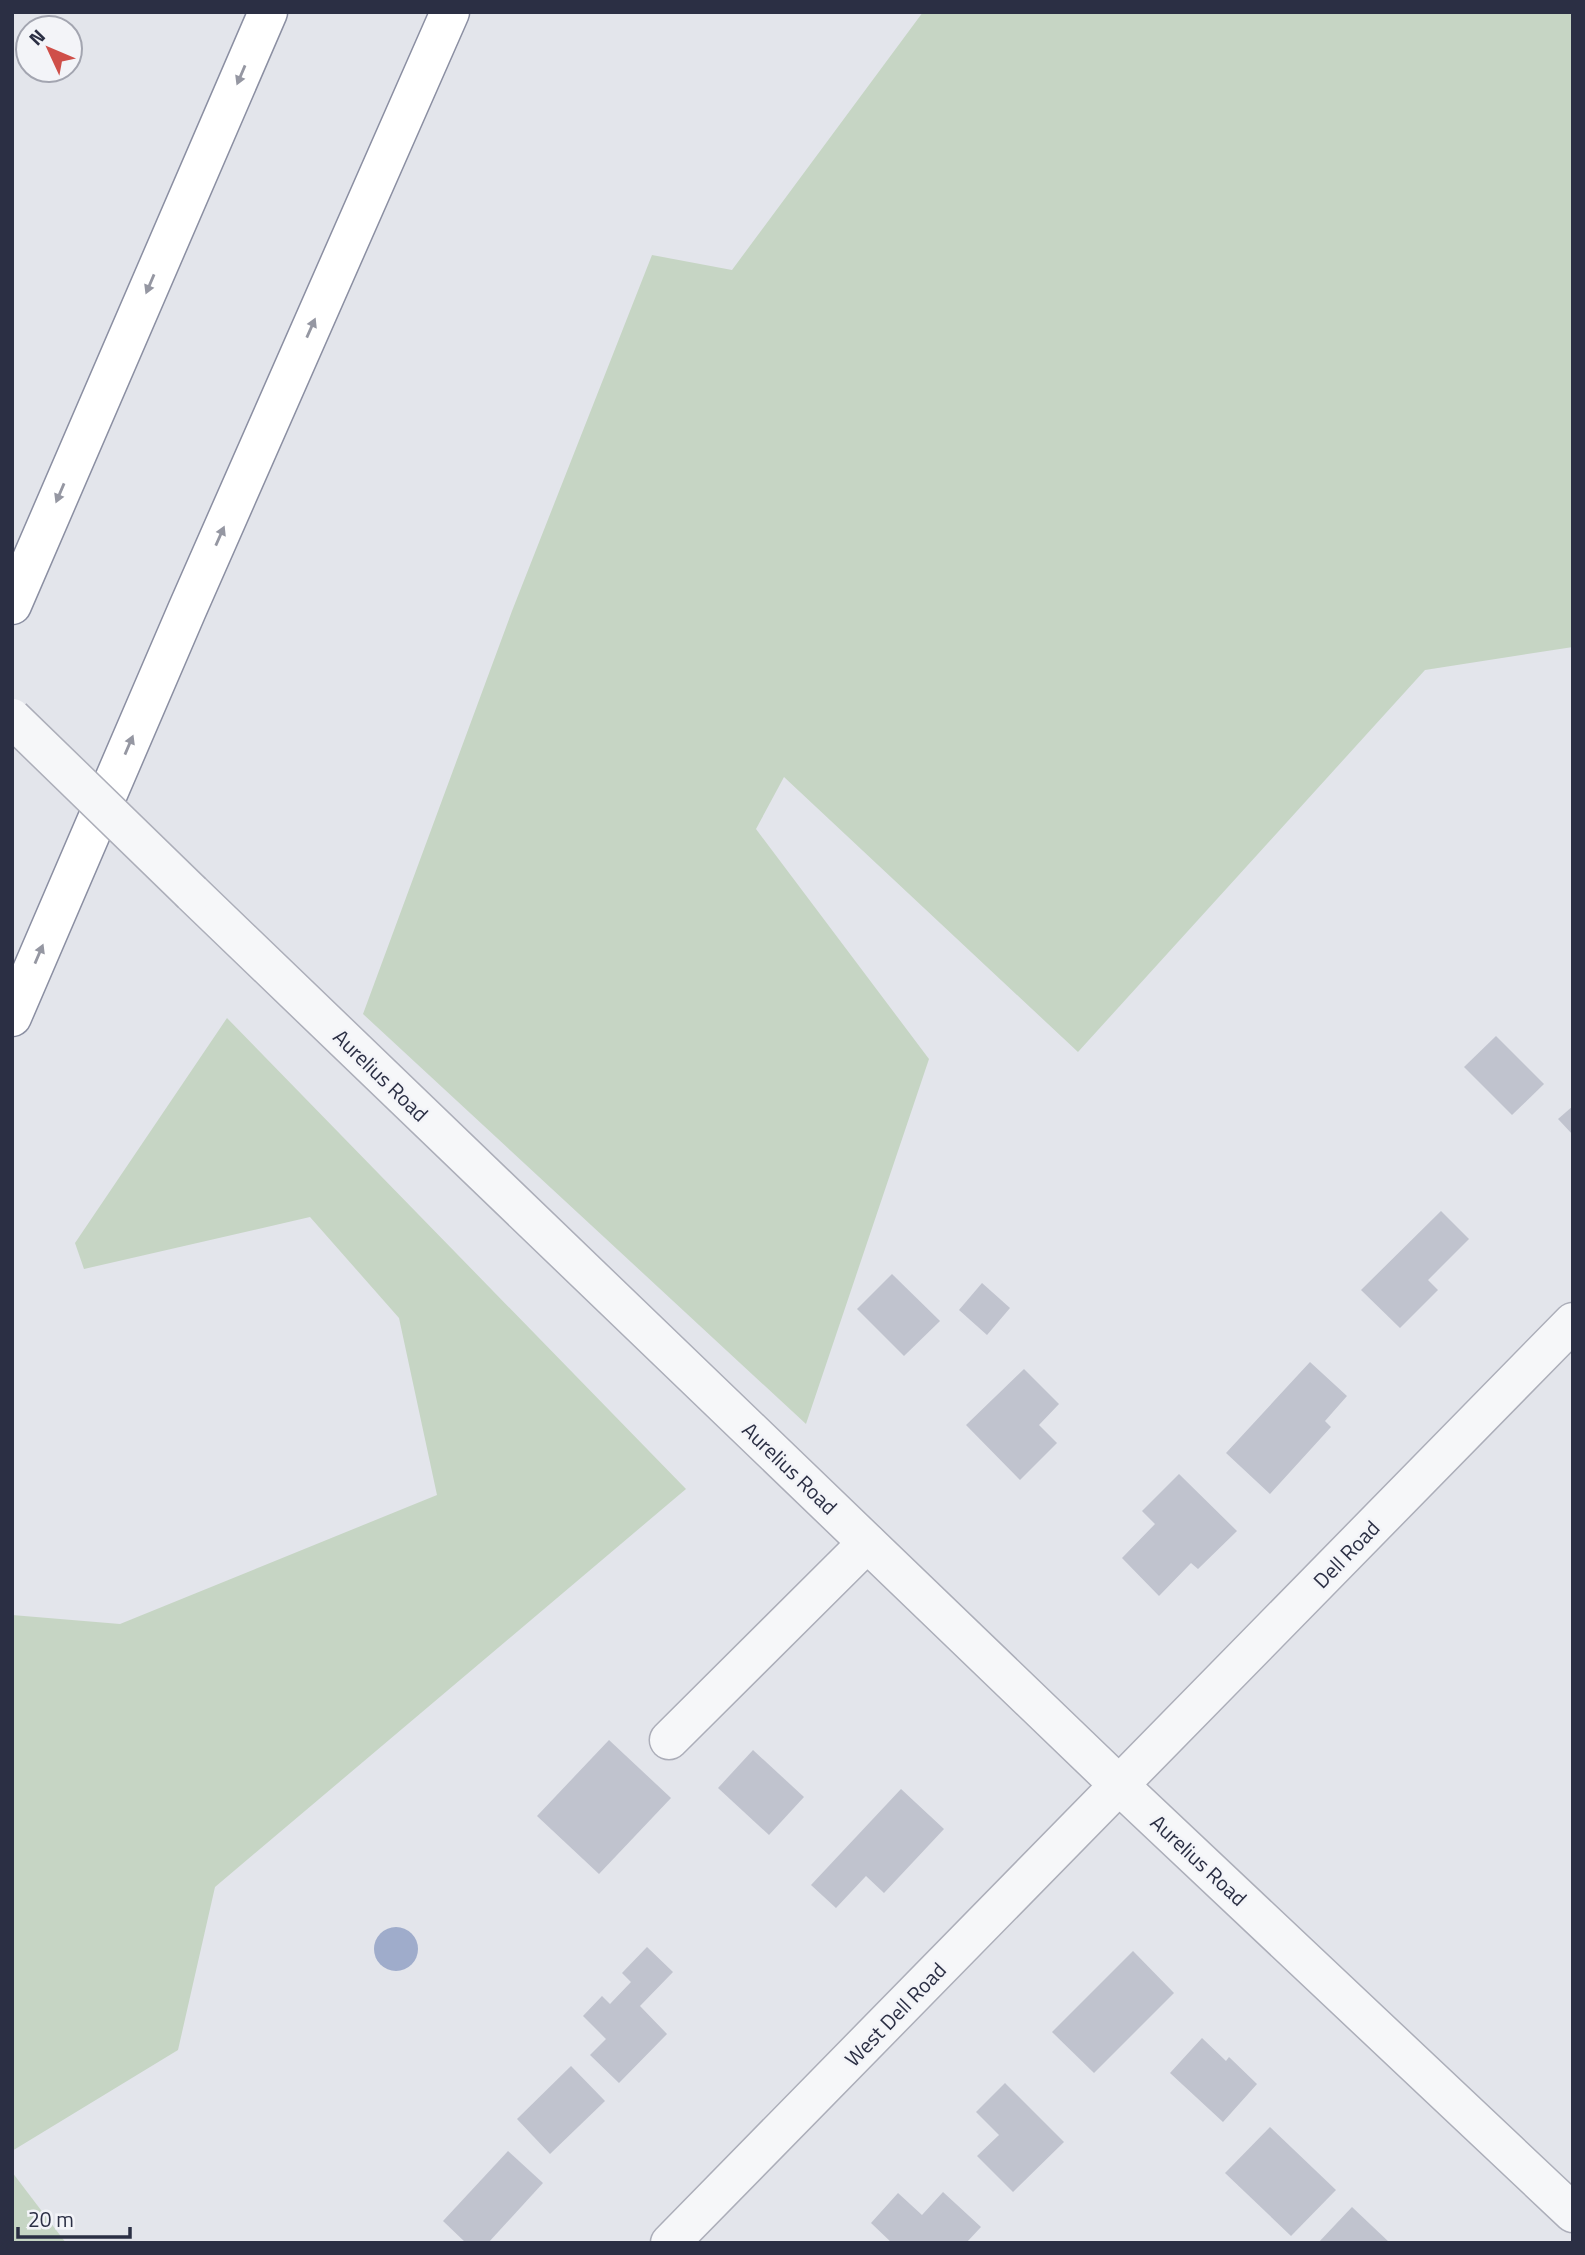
<svg xmlns="http://www.w3.org/2000/svg" width="1585" height="2255" viewBox="0 0 1585 2255" font-family="'Titillium Web',sans-serif">
<style>
.green{fill:#c6d5c4}
.water{fill:#9faccb}
.building{fill:#c0c3ce}
.lines{fill:none;stroke-linecap:round;stroke-linejoin:round}
.minor-casing{stroke:#acaeb9;stroke-width:41}
.highway-casing{stroke:#8b8fa2;stroke-width:41}
.minor{stroke:#f6f7f9;stroke-width:38}
.highway{stroke:#fff;stroke-width:38}
.minor-bridge-casing{stroke:#acaeb9;stroke-width:41;stroke-linecap:butt}
.minor-bridge{stroke:#f6f7f9;stroke-width:38}
.oneway{fill:#9597a2}
.labels{text-anchor:middle;dominant-baseline:central;stroke-width:5;stroke-linejoin:round;paint-order:stroke}
.street-label{font-size:21px;fill:#2b2f44;stroke:#f3f4f8}
</style>
<rect width="100%" height="100%" fill="#e3e5eb"/>
<g class="green">
<polygon points="923,12 1573,12 1573,647 1425,670 1078,1052 784,777 756,829 929,1059 806,1424 363,1014 512,611 652,255 732,270"/>
<polygon points="227,1018 686,1489 215,1887 178,2050 12,2151 12,1615 120,1624 437,1495 399,1318 310,1217 84,1269 75,1243"/>
<polygon points="12,2172 66,2243 12,2243"/>
</g>
<circle class="water" cx="396" cy="1949" r="22"/>
<g class="building">
<polygon points="1496,1036 1544,1084 1512,1115 1464,1067"/>
<polygon points="1573,1106 1573,1135 1558,1119"/>
<polygon points="1441,1211 1469,1239 1428,1280 1438,1290 1400,1328 1361,1290"/>
<polygon points="892,1274 940,1321 904,1356 857,1309"/>
<polygon points="982,1283 1010,1308 987,1335 959,1310"/>
<polygon points="1310,1362 1347,1396 1325,1421 1331,1427 1270,1494 1226,1453"/>
<polygon points="1024,1369 1059,1404 1039,1425 1057,1443 1020,1480 966,1425"/>
<polygon points="1179,1474 1237,1531 1198,1569 1191,1563 1159,1596 1122,1558 1155,1524 1142,1511"/>
<polygon points="609,1740 671,1798 599,1874 537,1816"/>
<polygon points="753,1750 804,1797 769,1835 718,1788"/>
<polygon points="901,1789 944,1829 884,1893 866,1876 836,1908 811,1885"/>
<polygon points="647,1947 673,1972 640,2006 667,2034 619,2083 590,2055 606,2039 583,2016 602,1996 610,2004 631,1982 622,1973"/>
<polygon points="1133,1951 1174,1993 1094,2073 1052,2032"/>
<polygon points="1202,2038 1226,2061 1229,2057 1257,2084 1223,2122 1170,2073"/>
<polygon points="571,2066 605,2101 550,2154 517,2119"/>
<polygon points="1005,2083 1064,2142 1013,2192 977,2156 999,2135 976,2112"/>
<polygon points="1270,2127 1336,2190 1291,2236 1225,2173"/>
<polygon points="508,2151 543,2183 488,2243 466,2243 443,2221"/>
<polygon points="943,2192 981,2227 966,2243 892,2243 871,2223 898,2193 922,2215"/>
<polygon points="1352,2207 1390,2243 1318,2243"/>
</g>
<g class="lines">
<g class="minor-casing">
<g id="minor">
<polyline points="192,893 1119,1785 1573,2213"/>
<polyline points="669,1740 867,1543"/>
<polyline points="670,2243 1573,1322"/>
</g>
</g>
<g class="highway-casing">
<g id="highway">
<polyline points="12,605 268,12"/>
<polyline points="12,1017 187,610 450,12"/>
</g>
</g>
<use href="#minor" class="minor"/>
<use href="#highway" class="highway"/>
<g class="minor-bridge-casing">
<polyline id="minor-bridge" points="12,718 192,893"/>
</g>
<use href="#minor-bridge" class="minor-bridge"/>
</g>
<defs><path id="oneway-solid" d="M-6-.8H1V-3.2L6.5 0L1 3.2V.8H-6Z" transform="scale(1.75)"/></defs>
<g class="oneway">
<use href="#oneway-solid" transform="translate(241 75) rotate(113)"/>
<use href="#oneway-solid" transform="translate(150 284) rotate(113)"/>
<use href="#oneway-solid" transform="translate(311 328) rotate(-66)"/>
<use href="#oneway-solid" transform="translate(60 493) rotate(113)"/>
<use href="#oneway-solid" transform="translate(220 536) rotate(-66)"/>
<use href="#oneway-solid" transform="translate(129 745) rotate(-67)"/>
<use href="#oneway-solid" transform="translate(39 954) rotate(-67)"/>
</g>
<g class="labels">
<g class="street-label">
<text transform="translate(381 1075) rotate(44)">Aurelius Road</text>
<text transform="translate(790 1468) rotate(44)">Aurelius Road</text>
<text transform="translate(1346 1554) rotate(-46)">Dell Road</text>
<text transform="translate(1199 1860) rotate(43)">Aurelius Road</text>
<text transform="translate(895 2014) rotate(-46)">West Dell Road</text>
</g>
</g>
<rect width="1585" height="2255" fill="none" stroke="#2b2f44" stroke-width="28"/>
<g transform="translate(49 49) rotate(314)"><circle r="33" fill="#f3f4f8" stroke="#a3a5b0" stroke-width="2"/>
<path d="M0-5L12 26L0 18L-12 26Z" fill="#cf4f49"/>
<text y="-10" font-size="19" font-weight="bold" text-anchor="middle" fill="#2b2f44">N</text>
</g>
<path d="M18 2227v10h112v-10" fill="none" stroke="#2b2f44" stroke-width="3.5"/>
<text x="28" y="2227" font-size="21" fill="#2b2f44" stroke="#f3f4f8" stroke-width="5" paint-order="stroke">20 m</text>
</svg>
